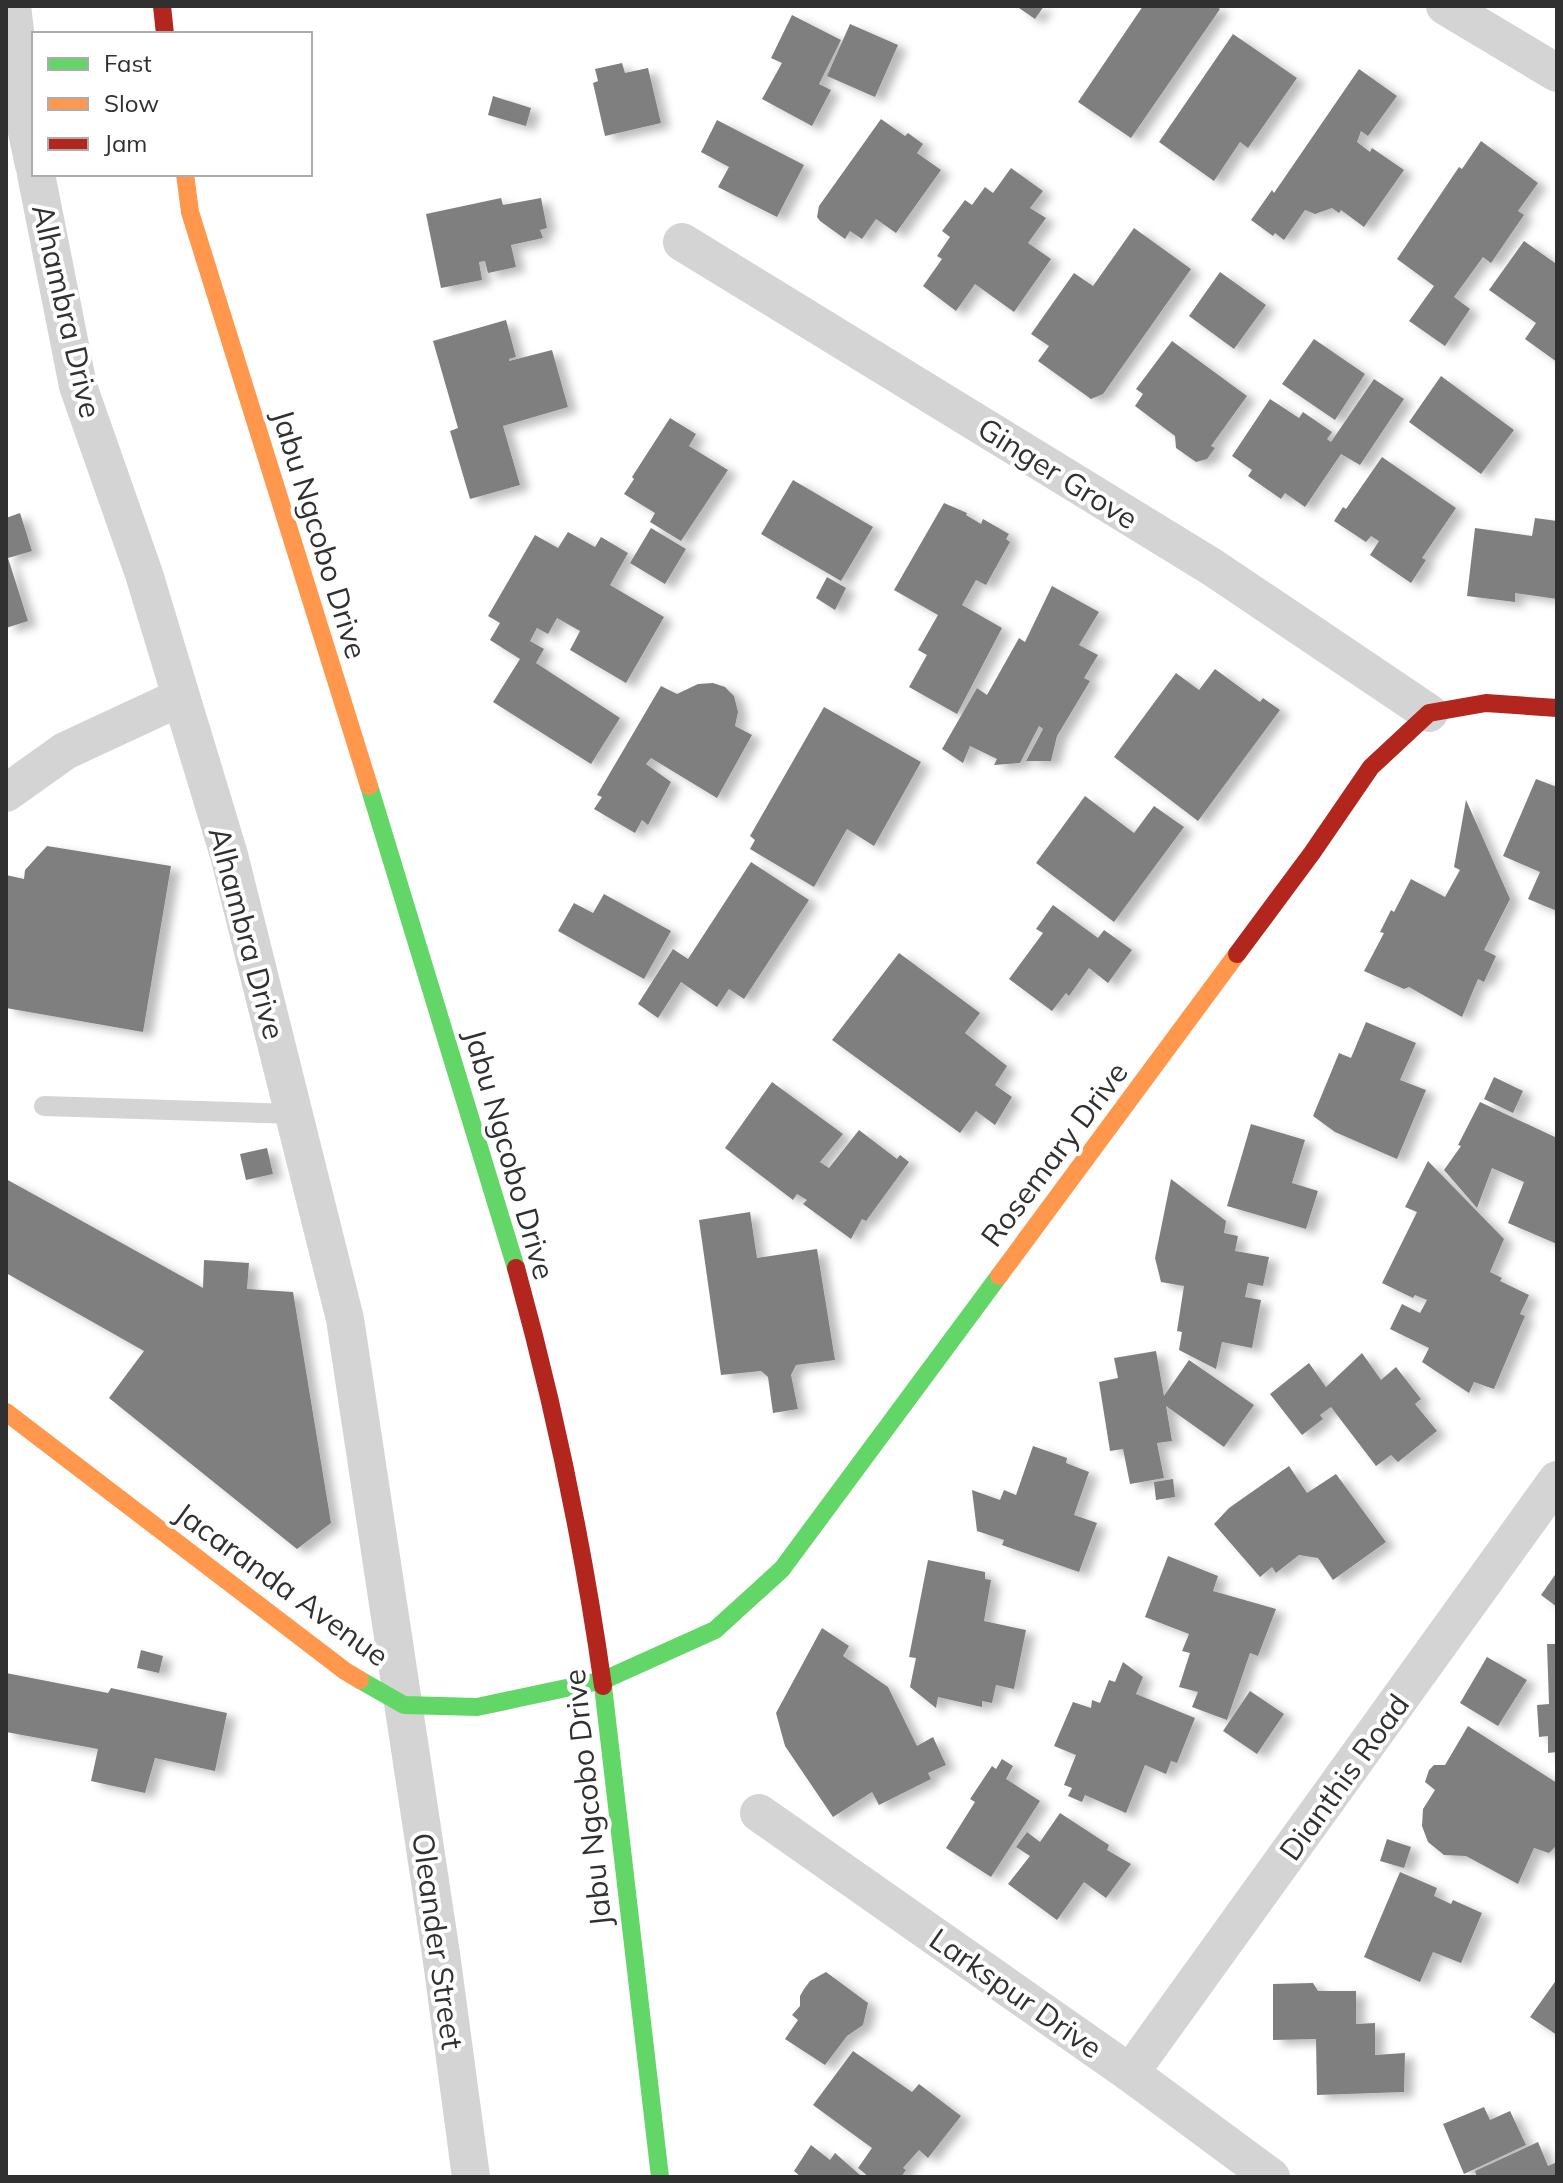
<svg xmlns="http://www.w3.org/2000/svg" width="1563" height="2183" viewBox="0 0 1563 2183" font-family="Mulish,sans-serif">
<style>
.building{fill:#7f7f7f;filter:url(#shadow)}
.lines{fill:none;stroke-linecap:round;stroke-linejoin:round}
.lane{stroke:#d4d4d4;stroke-width:20}
.street{stroke:#d4d4d4;stroke-width:38}
.fast{stroke:#63d668;stroke-width:18}
.slow{stroke:#ff974d;stroke-width:18}
.jam{stroke:#b3261e;stroke-width:18}
.labels{text-anchor:middle;dominant-baseline:central;stroke-width:8;stroke-linejoin:round;paint-order:stroke}
.street-label{font-size:30px;fill:#303030;stroke:#fff}
</style>
<defs>
<filter id="shadow"><feDropShadow dx="9" dy="5" stdDeviation="4" flood-color="#0004"/></filter>
</defs>
<rect width="100%" height="100%" fill="#fff"/>
<g class="building">
<polygon points="1016,6 1044,6 1035,19"/>
<polygon points="1143,6 1216,6 1220,9 1131,138 1078,102"/>
<polygon points="792,15 841,40 819,84 831,90 812,126 762,99 782,63 771,58"/>
<polygon points="850,24 898,45 875,97 827,76"/>
<polygon points="1233,34 1297,78 1248,148 1240,142 1214,181 1159,142"/>
<polygon points="622,63 625,73 648,68 661,123 605,136 593,83 598,81 595,69"/>
<polygon points="1359,69 1397,96 1368,136 1361,131 1357,142 1370,152 1372,148 1404,170 1364,227 1341,210 1339,213 1332,208 1315,214 1305,210 1284,240 1275,233 1273,236 1251,220 1272,190 1274,193"/>
<polygon points="493,96 531,108 526,126 488,115"/>
<polygon points="881,119 905,136 908,133 923,144 917,153 941,170 896,233 876,219 862,239 850,231 845,239 820,221 817,217 819,206"/>
<polygon points="717,120 804,165 777,217 718,187 729,167 701,152"/>
<polygon points="1481,141 1538,183 1518,211 1524,215 1491,263 1483,257 1454,297 1470,309 1445,346 1409,321 1434,286 1397,259 1459,167 1462,169"/>
<polygon points="1011,168 1043,191 1030,208 1046,218 1028,243 1051,259 1014,312 975,284 956,311 923,286 942,259 937,256 950,237 942,231 965,200 972,205 985,187 993,193"/>
<polygon points="501,198 503,205 541,198 547,228 540,230 543,238 511,245 516,267 488,273 485,261 479,262 482,280 441,288 426,214"/>
<polygon points="1134,228 1191,269 1103,394 1091,399 1038,361 1049,346 1031,334 1074,273 1093,286"/>
<polygon points="1524,241 1555,263 1557,259 1557,362 1525,339 1536,323 1489,290"/>
<polygon points="1220,272 1266,305 1234,349 1189,316"/>
<polygon points="506,320 516,357 509,359 509,361 552,350 568,407 503,426 520,485 470,499 450,431 458,428 433,341"/>
<polygon points="1314,339 1365,374 1335,420 1282,384"/>
<polygon points="1172,341 1247,396 1211,446 1215,448 1207,459 1196,462 1176,448 1175,436 1135,406 1143,394 1136,389"/>
<polygon points="1441,376 1514,430 1481,474 1409,422"/>
<polygon points="1374,379 1404,399 1360,465 1341,454 1305,507 1285,493 1281,499 1248,476 1252,470 1232,456 1270,399 1299,418 1303,412 1332,432 1327,439 1331,442"/>
<polygon points="670,418 696,434 689,446 728,470 681,541 650,522 655,513 624,494 634,479 632,477"/>
<polygon points="1382,457 1456,508 1422,558 1426,560 1411,583 1370,555 1379,541 1371,536 1366,542 1334,521 1343,507 1346,509"/>
<polygon points="793,480 873,527 841,581 761,534"/>
<polygon points="944,503 967,513 966,515 981,524 983,519 1009,534 1006,539 1010,542 986,585 976,580 962,605 1002,628 957,714 909,687 927,655 918,650 938,615 894,590"/>
<polygon points="20,513 32,551 8,558 28,621 6,628 6,518"/>
<polygon points="1535,518 1557,521 1557,599 1515,593 1515,602 1467,596 1475,528 1532,536"/>
<polygon points="651,528 686,549 665,584 630,563"/>
<polygon points="568,532 595,547 601,537 628,553 610,585 664,617 626,683 570,650 580,631 557,618 548,634 537,628 530,641 544,649 536,663 620,718 591,764 493,702 520,659 490,640 500,623 488,616 535,535 558,548"/>
<polygon points="827,577 846,588 835,610 816,598"/>
<polygon points="1052,586 1099,612 1079,645 1098,655 1084,678 1090,681 1057,736 1051,761 1026,761 1043,729 1039,726 1020,763 994,765 997,759 970,746 963,763 942,749 977,688 987,695 1019,638 1025,642"/>
<polygon points="1215,669 1260,702 1263,698 1280,710 1198,821 1114,757 1176,673 1199,690"/>
<polygon points="713,683 725,687 734,696 738,712 735,726 752,735 717,798 651,758 646,764 671,782 648,825 642,820 635,833 594,809 602,797 597,795 661,686 677,694 698,684"/>
<polygon points="824,707 921,762 874,846 847,829 814,887 750,849 755,840 750,836"/>
<polygon points="1536,779 1557,787 1557,911 1528,899 1540,872 1503,856"/>
<polygon points="1085,796 1134,833 1154,806 1184,827 1114,922 1036,863"/>
<polygon points="1466,800 1510,899 1484,950 1496,956 1484,982 1478,979 1462,1017 1409,987 1404,989 1364,971 1384,933 1380,932 1391,910 1394,912 1411,879 1445,897 1460,870 1454,867"/>
<polygon points="47,846 171,866 143,1032 6,1008 6,875 24,879 25,870"/>
<polygon points="751,862 809,900 744,999 729,989 717,1007 681,982 658,1018 638,1004 673,949 688,959"/>
<polygon points="604,894 671,931 644,979 558,931 574,903 593,913"/>
<polygon points="1053,905 1098,938 1104,930 1132,950 1108,983 1089,968 1069,996 1066,993 1052,1011 1009,979 1043,933 1036,929"/>
<polygon points="899,953 980,1013 965,1033 1007,1066 995,1085 1012,1097 995,1125 976,1111 960,1133 832,1040"/>
<polygon points="1366,1022 1416,1043 1400,1080 1426,1090 1397,1159 1335,1132 1313,1116 1339,1053 1351,1058"/>
<polygon points="1494,1077 1523,1091 1513,1113 1484,1099"/>
<polygon points="772,1082 843,1134 820,1162 829,1168 859,1130 897,1159 900,1155 909,1162 866,1221 862,1219 851,1239 803,1204 807,1200 797,1194 793,1200 725,1148"/>
<polygon points="1480,1102 1557,1138 1557,1244 1508,1223 1524,1182 1492,1168 1477,1208 1444,1170 1461,1146 1458,1145"/>
<polygon points="1251,1124 1305,1140 1292,1183 1318,1191 1306,1229 1227,1206"/>
<polygon points="267,1148 273,1174 246,1180 240,1154"/>
<polygon points="1428,1161 1504,1239 1490,1272 1502,1278 1500,1281 1529,1295 1520,1314 1525,1316 1494,1389 1474,1382 1469,1393 1422,1362 1429,1348 1390,1329 1402,1304 1420,1313 1427,1300 1415,1295 1413,1298 1382,1283 1417,1212 1405,1207"/>
<polygon points="6,1179 203,1288 204,1260 249,1263 247,1289 293,1292 331,1523 297,1549 109,1398 144,1351 6,1273"/>
<polygon points="1171,1179 1226,1221 1224,1233 1238,1236 1235,1251 1269,1257 1263,1286 1248,1283 1245,1297 1261,1300 1252,1348 1222,1342 1216,1369 1179,1350 1182,1332 1177,1331 1184,1286 1161,1282 1155,1258"/>
<polygon points="750,1212 757,1258 817,1249 835,1360 796,1365 791,1375 798,1409 773,1413 768,1377 761,1371 721,1375 699,1220"/>
<polygon points="1156,1351 1164,1396 1189,1360 1254,1405 1224,1447 1166,1406 1172,1441 1157,1443 1164,1478 1130,1484 1123,1449 1110,1451 1099,1382 1118,1378 1114,1358"/>
<polygon points="1362,1353 1381,1380 1396,1367 1421,1399 1415,1404 1437,1431 1398,1462 1391,1455 1376,1466 1331,1407 1320,1415 1323,1419 1302,1435 1270,1394 1309,1363 1326,1387"/>
<polygon points="1033,1446 1067,1458 1066,1463 1089,1472 1074,1515 1097,1523 1079,1572 1002,1545 1004,1540 977,1531 972,1490 1000,1500 1004,1490 1016,1495"/>
<polygon points="1289,1466 1307,1493 1336,1474 1386,1542 1333,1580 1318,1558 1299,1555 1276,1573 1272,1567 1260,1577 1214,1524 1229,1508"/>
<polygon points="1173,1479 1175,1497 1156,1500 1154,1482"/>
<polygon points="1168,1556 1218,1576 1213,1591 1276,1609 1258,1656 1250,1653 1227,1720 1192,1707 1198,1692 1179,1687 1190,1653 1182,1651 1189,1634 1145,1617"/>
<polygon points="928,1560 985,1572 985,1579 991,1580 984,1621 1026,1630 1014,1689 996,1685 992,1703 982,1701 982,1707 938,1697 936,1708 910,1687 916,1658 909,1657"/>
<polygon points="1557,1572 1557,1607 1541,1595"/>
<polygon points="822,1628 849,1646 843,1656 888,1687 917,1746 933,1737 946,1765 928,1773 931,1779 879,1805 872,1792 833,1817 785,1746 776,1713"/>
<polygon points="1547,1644 1557,1644 1557,1752 1548,1753 1548,1736 1539,1737 1537,1705 1549,1704"/>
<polygon points="141,1650 163,1656 159,1673 137,1668"/>
<polygon points="1487,1657 1527,1680 1498,1726 1460,1703"/>
<polygon points="1123,1662 1143,1677 1136,1694 1195,1718 1177,1763 1171,1761 1166,1774 1145,1765 1126,1813 1085,1795 1082,1802 1068,1796 1072,1788 1064,1785 1076,1755 1054,1746 1073,1702 1091,1708 1092,1700 1100,1703 1109,1680 1115,1682"/>
<polygon points="6,1673 108,1693 111,1688 227,1713 215,1771 155,1758 145,1793 91,1781 98,1749 6,1732"/>
<polygon points="1250,1691 1284,1714 1257,1754 1223,1731"/>
<polygon points="1468,1726 1557,1783 1557,1845 1549,1853 1534,1848 1518,1884 1466,1856 1444,1855 1428,1842 1422,1826 1423,1809 1435,1790 1425,1782 1429,1770 1434,1765 1445,1765"/>
<polygon points="1002,1759 1013,1766 1006,1779 1040,1801 991,1877 946,1848 975,1802 970,1799 992,1766 996,1769"/>
<polygon points="1060,1813 1109,1845 1107,1850 1131,1864 1106,1898 1084,1882 1057,1920 1008,1884 1030,1856 1016,1847 1027,1832 1040,1842"/>
<polygon points="1387,1839 1411,1847 1404,1868 1380,1861"/>
<polygon points="1400,1872 1437,1888 1434,1896 1451,1904 1453,1900 1482,1913 1461,1963 1433,1952 1420,1982 1364,1957"/>
<polygon points="826,1972 868,2003 863,2025 847,2036 825,2065 785,2039 798,2020 792,2015 800,2006 800,1996 804,1989 810,1981"/>
<polygon points="1557,1979 1557,2035 1530,2017"/>
<polygon points="1313,1983 1318,1991 1356,1991 1356,2024 1375,2023 1375,2055 1405,2053 1404,2092 1317,2095 1316,2039 1273,2040 1273,1984"/>
<polygon points="853,2051 912,2092 919,2084 961,2116 928,2158 919,2150 903,2168 906,2170 901,2177 869,2177 858,2168 872,2148 813,2105"/>
<polygon points="1484,2107 1490,2120 1510,2111 1526,2145 1464,2174 1443,2124"/>
<polygon points="1538,2142 1548,2166 1557,2162 1557,2177 1477,2177 1475,2171"/>
<polygon points="811,2145 830,2160 835,2153 860,2175 801,2177 794,2171"/>
</g>
<g class="lines">
<polyline class="lane" points="44,1106 295,1114"/>
<g class="street">
<polyline points="12,6 27,132 34,165"/>
<polyline points="1445,6 1557,73"/>
<polyline points="36,174 78,386 144,574 229,855 345,1319 441,1954 471,2177"/>
<polyline points="682,242 1212,567 1429,713"/>
<polyline points="6,793 65,751 179,698"/>
<polyline points="759,1813 1130,2073 1271,2177"/>
<polyline points="1130,2073 1557,1480"/>
</g>
<g class="fast">
<polyline points="369,786 516,1268"/>
<polyline points="360,1680 404,1705 477,1707 604,1680 715,1630 782,1569 999,1276"/>
<polyline points="603,1686 660,2177"/>
</g>
<g class="slow">
<polyline points="185,174 190,212 369,786"/>
<polyline points="999,1276 1237,954"/>
<polyline points="6,1412 345,1671 360,1680"/>
</g>
<g class="jam">
<polyline points="162,6 165,34"/>
<polyline points="1237,954 1312,853 1371,767 1429,713 1486,703 1557,708"/>
<path d="M516,1268C554,1405 583,1544 603,1686"/>
</g>
</g>
<g class="labels">
<g class="street-label">
<text transform="translate(67 311) rotate(77)">Alhambra Drive</text>
<text transform="translate(1058 473) rotate(32)">Ginger Grove</text>
<text transform="translate(320 534) rotate(73)">Jabu Ngcobo Drive</text>
<text transform="translate(247 933) rotate(75)">Alhambra Drive</text>
<text transform="translate(510 1154) rotate(74)">Jabu Ngcobo Drive</text>
<text transform="translate(1054 1154) rotate(-53)">Rosemary Drive</text>
<text transform="translate(282 1584) rotate(36)">Jacaranda Avenue</text>
<text transform="translate(1344 1777) rotate(-54)">Dianthis Road</text>
<text transform="translate(587 1798) rotate(-96)">Jabu Ngcobo Drive</text>
<text transform="translate(438 1941) rotate(82)">Oleander Street</text>
<text transform="translate(1016 1993) rotate(35)">Larkspur Drive</text>
</g>
</g>
<rect width="1563" height="2183" fill="none" stroke="#303030" stroke-width="16"/>
<rect x="32" y="32" width="280" height="144" fill="#ffffff" stroke="#acacac" stroke-width="2"/>
<rect x="48" y="58" width="40" height="12" fill="#63d668" stroke="#acacac" stroke-width="2"/>
<text x="104" y="72" font-size="24" fill="#303030">Fast</text>
<rect x="48" y="98" width="40" height="12" fill="#ff974d" stroke="#acacac" stroke-width="2"/>
<text x="104" y="112" font-size="24" fill="#303030">Slow</text>
<rect x="48" y="138" width="40" height="12" fill="#b3261e" stroke="#acacac" stroke-width="2"/>
<text x="104" y="152" font-size="24" fill="#303030">Jam</text>
</svg>
